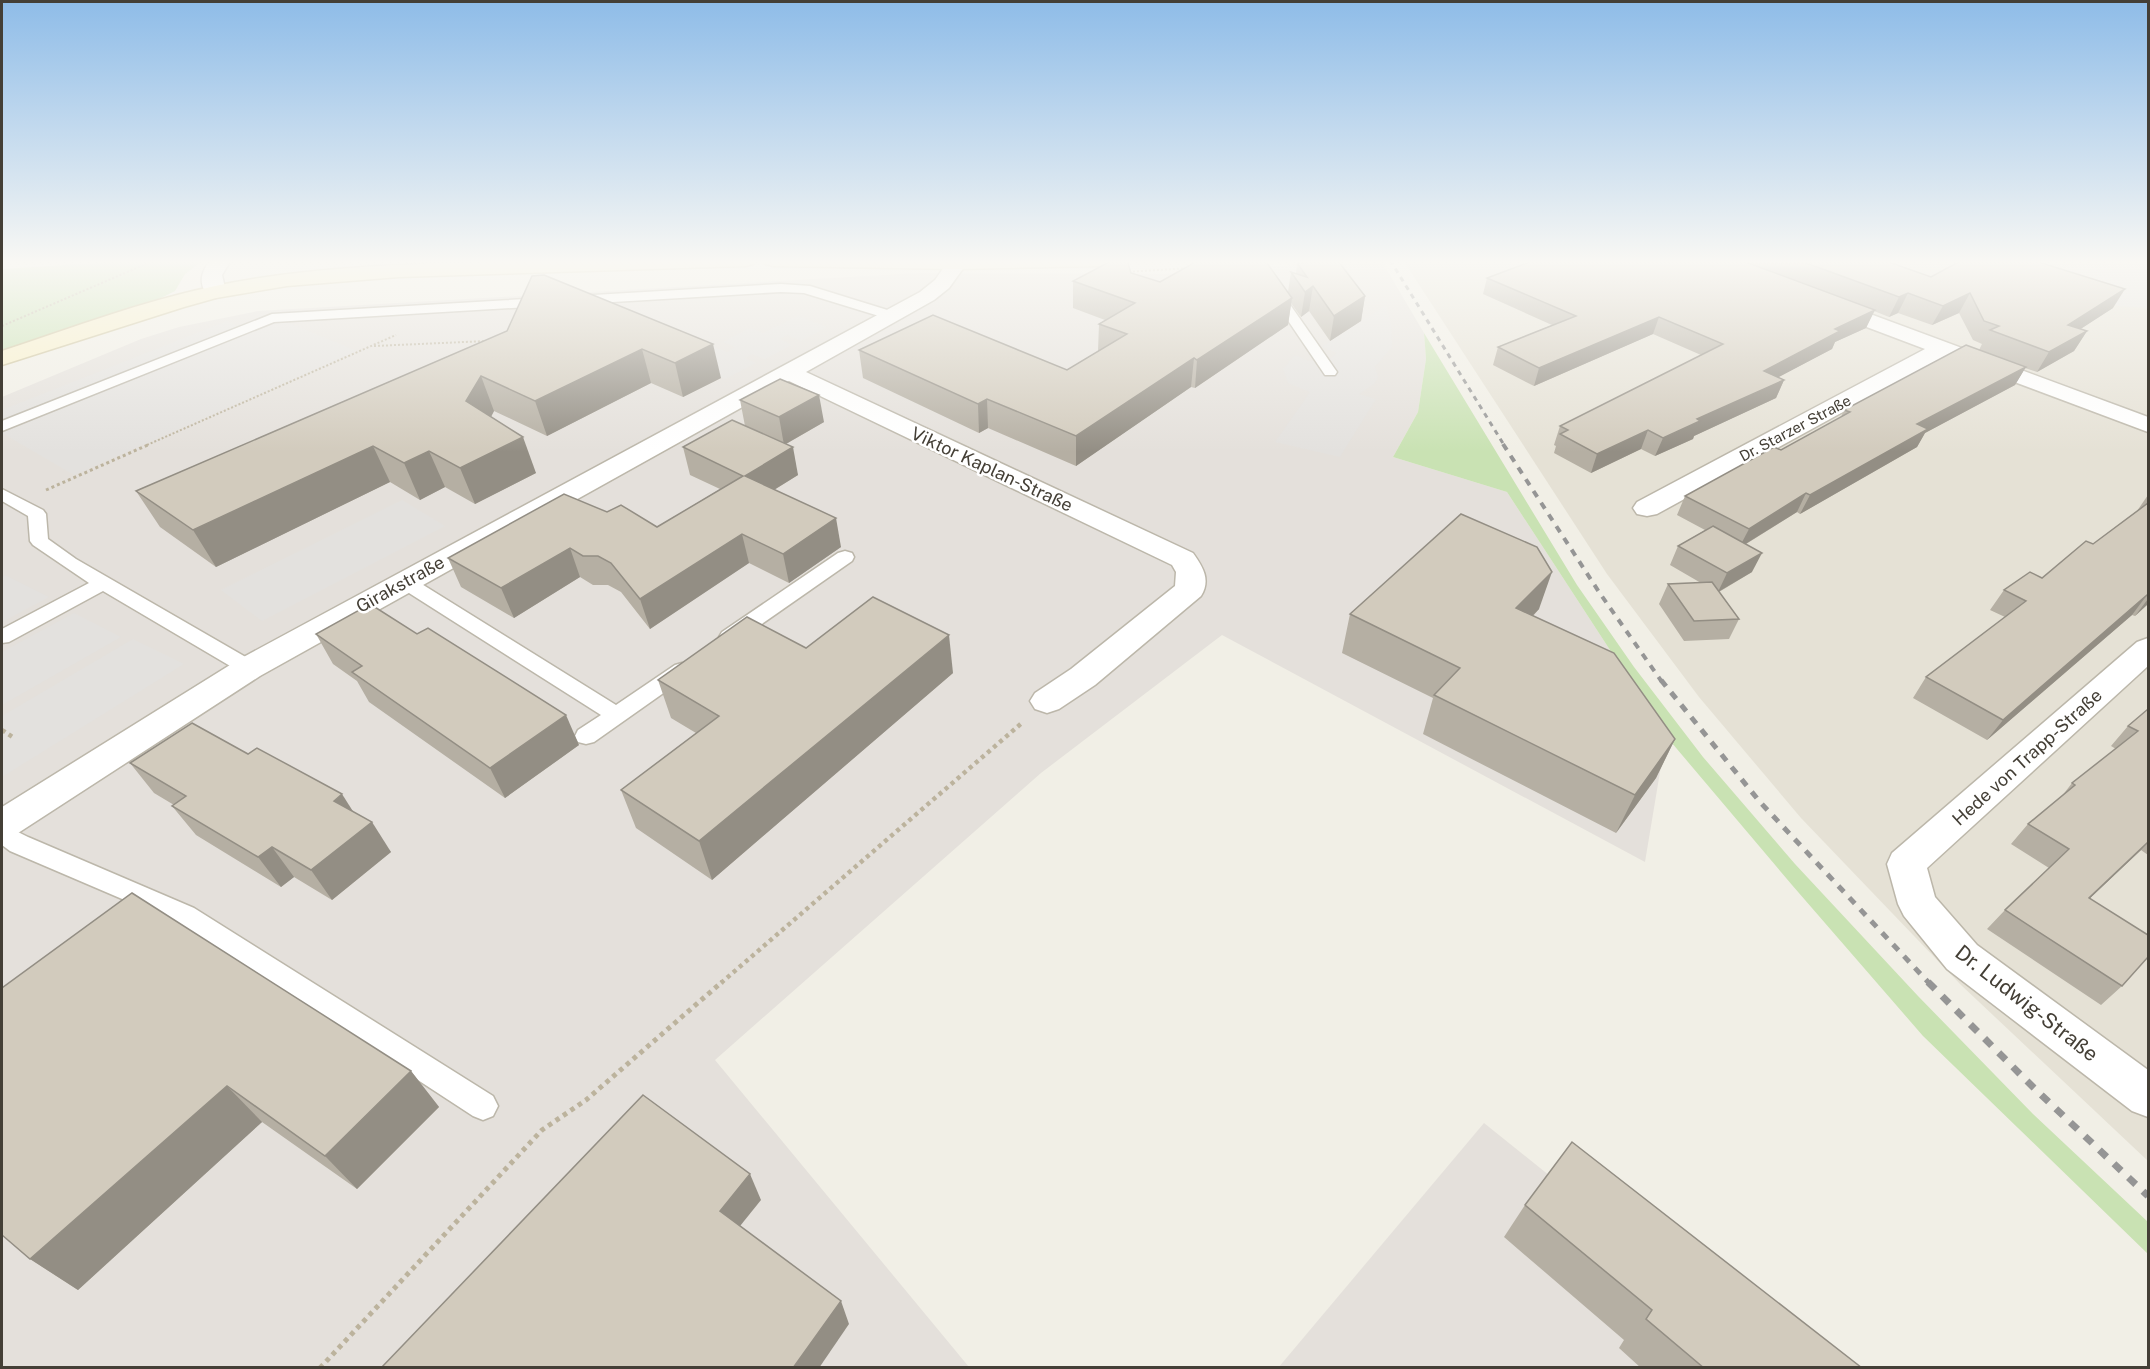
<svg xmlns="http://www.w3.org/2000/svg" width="2150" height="1369" viewBox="0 0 2150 1369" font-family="'Public Sans',sans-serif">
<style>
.residential{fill:#e5e1d5}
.industrial{fill:#e4e0db}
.green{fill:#c9e2b3}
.parking{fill:#e3e1de}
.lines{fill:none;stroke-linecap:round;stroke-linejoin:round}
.lane-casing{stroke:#bcb7aa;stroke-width:3}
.street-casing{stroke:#bcb7aa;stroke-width:3}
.secondary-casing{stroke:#cdc39a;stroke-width:3}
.path-far3{stroke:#bcb39d;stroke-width:2;stroke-dasharray:2 2;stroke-linecap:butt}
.path-far2{stroke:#bcb39d;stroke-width:3;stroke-dasharray:3 3;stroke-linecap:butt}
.path-far1{stroke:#bcb39d;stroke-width:4.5;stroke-dasharray:4 4;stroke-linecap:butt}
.path{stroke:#bcb39d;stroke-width:5;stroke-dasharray:4.5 4.5;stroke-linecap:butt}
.lane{fill:#fff;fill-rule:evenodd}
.street{fill:#fff;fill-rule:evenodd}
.secondary{fill:#f9f1c9;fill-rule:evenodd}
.rail-far3{stroke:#959595;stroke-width:3;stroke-dasharray:5 5;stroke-linecap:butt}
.rail-far2{stroke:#959595;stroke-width:4;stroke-dasharray:7 7;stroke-linecap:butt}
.rail-far1{stroke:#959595;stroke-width:5;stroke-dasharray:8 8;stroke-linecap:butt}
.rail{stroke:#959595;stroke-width:7;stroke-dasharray:10 10;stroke-linecap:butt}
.wall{fill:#b5afa3}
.shaded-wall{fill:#938e84}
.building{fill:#d2cbbd;stroke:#938e84;stroke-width:1.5}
.labels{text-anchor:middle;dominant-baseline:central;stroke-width:5;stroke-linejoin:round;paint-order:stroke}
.far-street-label{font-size:15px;fill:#443f36;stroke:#fff}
.street-label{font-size:18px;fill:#443f36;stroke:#fff}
.near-street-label{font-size:21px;fill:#443f36;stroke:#fff}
</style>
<rect width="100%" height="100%" fill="#f1efe6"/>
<polygon class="residential" points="1403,260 2148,260 2148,1161 1961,985 1801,818 1699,697 1607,574"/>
<g class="industrial">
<polygon points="1364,260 1381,260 1424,333 1426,359 1418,412 1393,457 1507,492 1666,736 1645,862 1222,635 1041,773 715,1060 969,1367 2,1368 2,397 141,339 179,327 258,311 920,273 1165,274"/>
<polygon points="1484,1123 1550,1176 1788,1368 1278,1368"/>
</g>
<g class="green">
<polygon points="143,260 203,260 185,274 175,291 151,303 2,351 2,269"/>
<polygon points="1424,333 1577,585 1634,667 1703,757 1795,864 1918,996 2033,1114 2148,1222 2148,1254 1923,1036 1792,885 1666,736 1507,492 1393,457 1418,412 1426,359"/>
</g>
<g class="parking">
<polygon points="1979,260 2107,260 2148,263 2148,308 2119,306"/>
<polygon points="1386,305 1391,324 1392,347 1375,367 1378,377 1374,384 1359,394 1376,399 1340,457 1275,442 1310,392 1288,383 1283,369 1295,355 1308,361 1331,358 1337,353 1322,347"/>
<polygon points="267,314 357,351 74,475 2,433 2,410 227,321 237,326"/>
<polygon points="798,316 827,327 801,341 787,335 780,339 792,345 765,359 752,354 745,358 756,363 725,379 684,362 714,347 727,352 735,347 723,342 750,328 763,333"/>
<polygon points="402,500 445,526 262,621 221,590"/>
<polygon points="5,575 49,597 2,622 2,577"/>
<polygon points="74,613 121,637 2,705 2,652"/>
<polygon points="133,639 184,664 2,777 2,716"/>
</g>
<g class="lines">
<g class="lane-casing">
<g id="lane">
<polygon points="1247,260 1259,260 1337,372 1335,375 1325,375"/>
<polygon points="781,284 810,286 897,313 899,316 892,320 804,293 781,292 274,322 2,431 2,421 272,314"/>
<polygon points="2,489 43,510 46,514 48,539 76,559 256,663 259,668 256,673 249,675 242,673 103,591 9,642 2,643 2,629 89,583 33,545 30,541 28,516 2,501"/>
<polygon points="845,551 852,553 854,557 852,561 736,642 729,644 722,642 719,637 722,632 838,553"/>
<polygon points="405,576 412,578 616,705 675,665 682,663 689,665 692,670 689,675 594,742 586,744 578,742 575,736 578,730 601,715 398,586 395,582 398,578"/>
<polygon points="2,824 28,837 194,908 493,1096 498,1106 493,1116 483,1120 473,1116 176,922 10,851 2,845"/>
</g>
</g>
<g class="street-casing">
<g id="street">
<path d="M210,260H231L222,275L226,292L222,296L215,298L208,296C198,283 201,273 210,260Z"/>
<path d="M949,260H965L967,263L949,288L934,300L806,372L1193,553C1203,567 1211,580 1201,596L1095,685L1059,709L1047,713L1035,709L1030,701L1035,693L1071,669L1175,586L1176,572L1172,565L789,381L260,676L15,835L2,839V807L238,660L920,292L935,280Z"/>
<polygon points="1827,298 2148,417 2148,432 1945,356 1657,514 1647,516 1637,514 1633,508 1637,502 1925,349 1819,309 1816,304 1819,299"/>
<polygon points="2148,638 2148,666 1927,868 1935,897 1977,945 2148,1070 2148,1117 2132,1111 1947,969 1904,916 1898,904 1887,864 1892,853 2137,642"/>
</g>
</g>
<g class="secondary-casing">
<g id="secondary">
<path d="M551,260H756L753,264L746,266L399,277L287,286L216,298L184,307L2,365V351C72,328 143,301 215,286C325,263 439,264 551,260Z"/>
<polygon points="763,260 1109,260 1106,264 1099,266 957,269 773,266 766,264"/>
</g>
</g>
<g class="path-far3">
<polyline points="1284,262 1307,260"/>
<polyline points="1125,272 1189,268"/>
<polyline points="2,326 155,260"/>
<polyline points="374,346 487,341"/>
<polyline points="147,445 396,335"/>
</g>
<polyline class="path-far2" points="46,490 150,444"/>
<g class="path-far1">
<polyline points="2,730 14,738"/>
<polyline points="721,983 1023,722"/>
</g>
<polyline class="path" points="320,1368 542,1130 586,1100 722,982"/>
<use href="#lane" class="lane"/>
<use href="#street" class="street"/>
<use href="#secondary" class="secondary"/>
<polyline class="rail-far3" points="1390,260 1504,445"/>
<polyline class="rail-far2" points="1503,444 1599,592 1662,682"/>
<polyline class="rail-far1" points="1661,680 1760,802 1929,983"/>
<polyline class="rail" points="1928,982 2034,1088 2148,1196"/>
</g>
<g class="wall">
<polygon points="1535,260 1883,260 1931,277 2113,308 2080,329 2087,331 2074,351 2037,372 2025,368 2015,385 1925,433 1917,447 1800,514 1797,512 1746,544 1752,572 1719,592 1739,619 1729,639 1684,641 1659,604 1668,584 1701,583 1670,565 1678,546 1705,530 1677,515 1685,496 1781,450 1841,417 1844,410 1979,350 1982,344 1973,340 1959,313 1932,325 1898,313 1889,317 1874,311 1866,328 1835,342 1832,349 1778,377 1784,380 1776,398 1694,436 1693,439 1655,456 1641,449 1591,473 1554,453 1556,446 1554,445 1560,426 1701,355 1653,334 1534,386 1493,365 1498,347 1552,325 1483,294 1487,278"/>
<polygon points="1297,263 1365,296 1361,321 1330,341 1309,311 1301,317 1291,303 1288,325 1195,388 1191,387 1076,466 988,428 979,433 863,378 859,350 1067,370 1098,351 1099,324 1105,320 1073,308 1073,281 1131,273 1160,282 1288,292 1291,272 1296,274"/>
<polygon points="532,276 721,378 683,397 651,383 547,436 494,411 491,417 536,473 475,504 445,487 420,500 390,482 216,567 160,527 136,491 507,331"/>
<polygon points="740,400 824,422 786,444 798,475 774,490 841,547 789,583 749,563 650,629 621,592 608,585 593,585 580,577 514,618 461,587 448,558 607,512 657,527 720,489 690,475 683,447 745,426"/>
<polygon points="2148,495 2148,604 2135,616 2132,615 1987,740 1913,698 1926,677 2005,617 1990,610 2004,590 2042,578 2093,544 2137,511"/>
<polygon points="1539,609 1533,616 1675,739 1656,778 1616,833 1423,734 1433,698 1342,653 1350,614"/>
<polygon points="316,634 579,745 505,798 369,702 357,681 333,664"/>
<polygon points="953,673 712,880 636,828 621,790 696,733 671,718 658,680"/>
<polygon points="2148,709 2148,855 2141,850 2090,898 2122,986 2101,1005 1987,929 2005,910 2049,868 2011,844 2028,824 2062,796 2072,783 2116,749 2111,746 2128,726"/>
<polygon points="130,763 353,812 391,852 332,900 294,877 281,887 196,835 172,806 174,805 154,793"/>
<polygon points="2,988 411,1071 439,1107 357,1189 262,1122 78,1290 30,1259"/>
<polygon points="1525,1205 1862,1368 1641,1368 1619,1348 1624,1340 1504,1237"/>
</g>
<g class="shaded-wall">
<polygon points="1313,286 1309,311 1301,317 1305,292"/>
<polygon points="2125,289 2113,308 2056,345 2068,325"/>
<polygon points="1908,293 1898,313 1889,317 1899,297"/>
<polygon points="1970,293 1959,313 1932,325 1943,306"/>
<polygon points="1365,296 1361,321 1330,341 1334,316"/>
<polygon points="1292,298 1288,325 1195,388 1197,360"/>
<polygon points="1875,310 1866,328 1835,342 1832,349 1756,389 1764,371 1835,329"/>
<polygon points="1659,317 1653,334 1534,386 1539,368"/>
<polygon points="2087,331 2074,351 2037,372 2049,352"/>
<polygon points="713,344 721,378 683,397 675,363"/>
<polygon points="642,349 651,383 547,436 535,401"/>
<polygon points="1194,358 1191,387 1076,466 1076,436"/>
<polygon points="2026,367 2015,385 1925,433 1917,447 1800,514 1810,495 1917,424"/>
<polygon points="481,376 494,411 480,437 466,401"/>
<polygon points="1784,380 1776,398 1694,436 1693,439 1655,456 1663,438 1697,419"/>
<polygon points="819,395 824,422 784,445 779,417"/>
<polygon points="987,399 988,428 979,433 978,404"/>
<polygon points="1648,430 1641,449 1591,473 1597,454"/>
<polygon points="523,437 536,473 475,504 460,468"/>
<polygon points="373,446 390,482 216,567 193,530"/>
<polygon points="793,447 798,475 751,504 745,476"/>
<polygon points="429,451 445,487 420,500 404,463"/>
<polygon points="1806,493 1797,512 1739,548 1749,529"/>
<polygon points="836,518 841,547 789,583 783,554"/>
<polygon points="742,534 749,563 650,629 640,599"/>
<polygon points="570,548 580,577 514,618 501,588"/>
<polygon points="1762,553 1752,572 1718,592 1727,573"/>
<polygon points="1552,572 1539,609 1503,646 1516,608"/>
<polygon points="2147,595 2132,615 1987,740 2003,720"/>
<polygon points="2148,599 2148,604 2135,616"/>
<polygon points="949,635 953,673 712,880 699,841"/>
<polygon points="566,715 579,745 505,798 490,768"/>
<polygon points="1675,739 1656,778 1616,833 1635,795"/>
<polygon points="342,794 361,824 334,801"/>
<polygon points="372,822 391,852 332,900 311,870"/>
<polygon points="2148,842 2141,850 2069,918 2089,898"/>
<polygon points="272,847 294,877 281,887 258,857"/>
<polygon points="411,1071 439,1107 357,1189 325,1156"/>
<polygon points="227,1086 262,1122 78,1290 30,1259"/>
<polygon points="750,1174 761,1200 732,1236 720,1211"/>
<polygon points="841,1301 849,1324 819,1368 793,1368"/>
</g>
<g class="building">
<polygon points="1113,260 1127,260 1131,273 1160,282 1199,260 1258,260 1267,263 1292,298 1197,360 1194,358 1076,436 987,399 978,404 859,350 933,315 1067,370 1127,334 1099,324 1135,303 1073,281"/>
<polygon points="1535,260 1740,260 1875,310 1835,329 1840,331 1764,371 1784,380 1697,419 1700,421 1663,438 1648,430 1597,454 1560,434 1568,430 1560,426 1723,344 1659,317 1539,368 1498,347 1576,316 1487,278"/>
<polygon points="1798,260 1883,260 1931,277 1962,260 2032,260 2125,289 2068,325 2087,331 2049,352 1990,330 1999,326 1984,321 1970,293 1943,306 1908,293 1899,297"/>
<polygon points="1338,261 1365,296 1334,316 1313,286 1305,292 1291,272 1307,277 1297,263"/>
<polygon points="544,275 713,344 675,363 642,349 535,401 481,376 466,401 523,437 460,468 429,451 404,463 373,446 193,530 136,491 507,331 532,276"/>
<polygon points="1966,345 2026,367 1917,424 1928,429 1810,495 1806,493 1749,529 1685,496 1774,447 1781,450 1850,412 1844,410"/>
<polygon points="780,379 819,395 779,417 740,400"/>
<polygon points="732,420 793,447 745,476 836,518 783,554 742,534 640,599 611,563 598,556 583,556 570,548 501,588 448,558 564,494 607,512 621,505 657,527 743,476 683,447"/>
<polygon points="2148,503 2148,595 2147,595 2003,720 1926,677 2026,601 2004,590 2030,572 2042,578 2086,541 2093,544"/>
<polygon points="1461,514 1537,547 1552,572 1516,608 1614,653 1675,739 1635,795 1434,695 1460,668 1350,614"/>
<polygon points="1713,526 1762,553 1727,573 1678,546"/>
<polygon points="1712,582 1739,619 1694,621 1668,584"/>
<polygon points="873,597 949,635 699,841 621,790 719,716 658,680 747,617 806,648"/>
<polygon points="370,604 417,634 428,628 566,715 490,768 352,672 362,666 316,634"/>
<polygon points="2148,709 2148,842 2089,898 2148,935 2148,957 2122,986 2005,910 2069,849 2028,824 2075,785 2072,783 2138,731 2128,726"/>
<polygon points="192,723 248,754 257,748 342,794 334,801 372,822 311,870 272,847 258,857 172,806 186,796 130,763"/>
<polygon points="132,893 411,1071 325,1156 227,1086 30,1259 2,1235 2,988"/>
<polygon points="643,1095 750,1174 720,1211 841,1301 793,1368 381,1368"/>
<polygon points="1572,1142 1862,1368 1704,1368 1646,1319 1652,1310 1525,1205"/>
</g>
<linearGradient id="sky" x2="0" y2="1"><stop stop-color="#8ebce8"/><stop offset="0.58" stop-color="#f9f8f4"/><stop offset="1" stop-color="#f9f8f4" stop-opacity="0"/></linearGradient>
<rect width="2150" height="452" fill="url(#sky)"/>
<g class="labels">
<g class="far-street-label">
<text transform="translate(1795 428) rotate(-28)">Dr. Starzer Straße</text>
</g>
<g class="street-label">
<text transform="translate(992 469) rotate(25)">Viktor Kaplan-Straße</text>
<text transform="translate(400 584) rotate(-29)">Girakstraße</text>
<text transform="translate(2027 757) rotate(-42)">Hede von Trapp-Straße</text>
</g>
<g class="near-street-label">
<text transform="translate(2027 1003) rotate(38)">Dr. Ludwig-Straße</text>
</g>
</g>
<rect width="2150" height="1369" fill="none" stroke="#443f36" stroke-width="6"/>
</svg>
